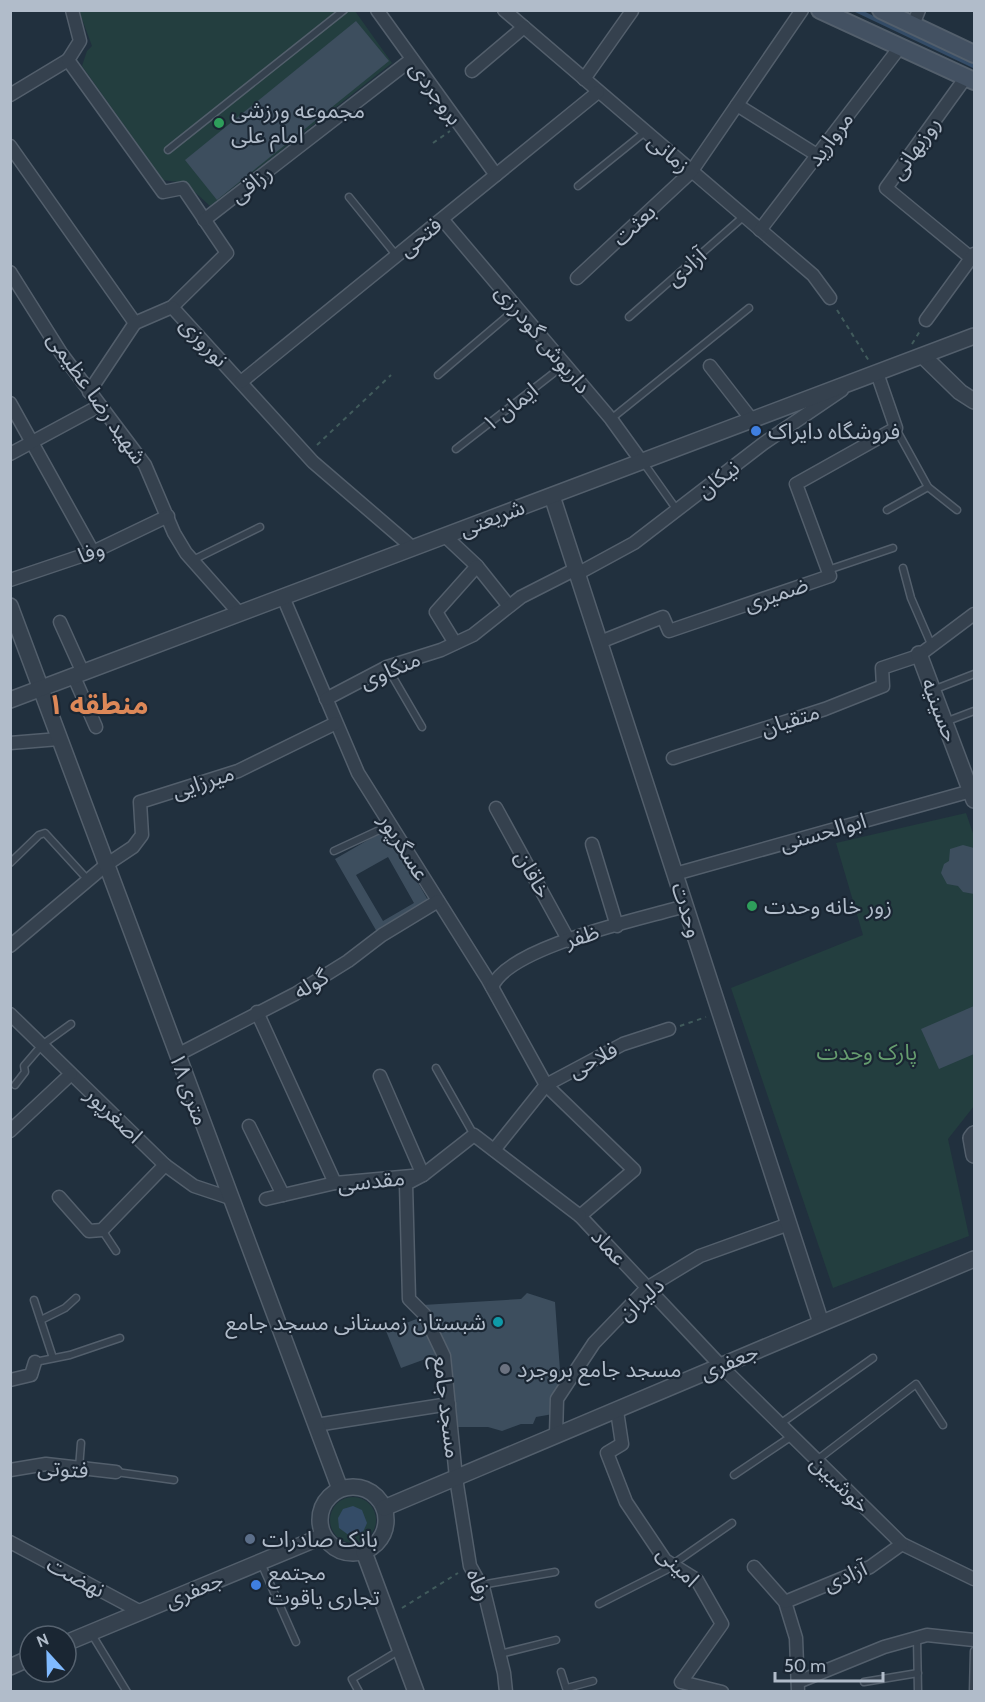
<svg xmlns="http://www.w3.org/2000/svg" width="985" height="1702" viewBox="0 0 985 1702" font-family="Cabin,'Noto Sans Arabic',sans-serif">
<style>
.green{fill:#233e3f}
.water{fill:#344c67}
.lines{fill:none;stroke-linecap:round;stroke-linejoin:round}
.stream{stroke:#344c67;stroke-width:4.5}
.building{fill:#3d4e5e;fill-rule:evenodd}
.service-casing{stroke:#535f6c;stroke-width:9}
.minor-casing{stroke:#535f6c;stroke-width:15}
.tertiary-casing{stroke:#535f6c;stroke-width:18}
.secondary-casing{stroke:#535f6c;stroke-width:20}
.path{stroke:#415b5c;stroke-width:2;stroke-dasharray:4.5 4.5;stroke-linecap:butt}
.service{stroke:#35414e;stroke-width:6}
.minor{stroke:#35414e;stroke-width:12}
.tertiary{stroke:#35414e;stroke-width:15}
.secondary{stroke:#435162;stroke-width:16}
.leisure-dot{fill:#2e9e5b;stroke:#1a2633;stroke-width:2}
.shop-dot{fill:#3f7fe0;stroke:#1a2633;stroke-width:2}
.culture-dot{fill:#0f9aa8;stroke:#1a2633;stroke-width:2}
.worship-dot{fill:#6b7280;stroke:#1a2633;stroke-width:2}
.service-dot{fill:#5c6f8a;stroke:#1a2633;stroke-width:2}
.labels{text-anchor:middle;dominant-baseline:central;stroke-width:4.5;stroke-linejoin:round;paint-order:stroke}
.street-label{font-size:22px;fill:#b1bcca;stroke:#1a2633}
.poi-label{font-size:22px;fill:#b1bcca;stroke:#1a2633;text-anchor:start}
.park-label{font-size:22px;fill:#669d6f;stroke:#1a2633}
.district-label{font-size:28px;font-weight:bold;fill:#dd8858;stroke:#1a2633}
</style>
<rect width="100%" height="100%" fill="#21303e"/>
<g class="green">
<polygon points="79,11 355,11 392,63 210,206 185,183 163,180 82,66 87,51 92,46"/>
<polygon points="966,813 974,836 974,1106 948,1139 969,1236 833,1288 731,988 863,935 836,843"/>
<circle cx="353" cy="1520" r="23"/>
</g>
<polygon class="water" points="353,1506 362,1510 367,1523 363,1532 350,1536 339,1528 338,1518 343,1509"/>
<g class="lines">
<polyline class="stream" points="856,10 974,66"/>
</g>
<g class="building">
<polygon points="356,21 389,61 217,200 185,160"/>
<path d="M387,829L429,902L377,932L335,859ZM388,857L414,903L383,921L356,875Z"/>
<polygon points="963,845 974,848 974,894 963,892 958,886 947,884 941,873 944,864 949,861 950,849"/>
<polygon points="974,1006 974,1054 939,1069 921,1029"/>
<polygon points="527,1293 555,1302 561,1384 553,1414 536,1417 533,1424 521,1424 502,1431 488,1427 456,1427 454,1411 423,1305 521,1299"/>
<polygon points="424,1316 439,1354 401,1368 386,1331"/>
</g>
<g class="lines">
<g class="service-casing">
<g id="service">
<polyline points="168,150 344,10"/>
<polyline points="578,186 645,132"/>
<polyline points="349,197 396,255"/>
<polyline points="629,317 743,217"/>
<polyline points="438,375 517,308"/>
<polyline points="611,419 749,308"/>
<polyline points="896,429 928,487 957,510"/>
<polyline points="456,449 564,365"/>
<polyline points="643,462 677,510"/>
<polyline points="887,510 928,487"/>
<polyline points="193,560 260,527"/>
<polyline points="903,568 911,598 931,644"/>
<polyline points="828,570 893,548"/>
<polyline points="387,667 422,727"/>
<polyline points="933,690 974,674"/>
<polyline points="945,722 974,711"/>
<polyline points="334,851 390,825"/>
<polyline points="10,863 39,835 45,833 88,880"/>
<polyline points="436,1068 474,1135"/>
<polyline points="15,1085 25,1072 24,1066 42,1045 71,1024"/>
<polyline points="102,1230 116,1251"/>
<polyline points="34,1300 53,1358"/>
<polyline points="41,1320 65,1308 76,1298"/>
<polyline points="35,1362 70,1355 120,1338"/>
<polyline points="780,1424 873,1358"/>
<polyline points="817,1460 916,1384 943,1425"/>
<polyline points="79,1468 81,1443"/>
<polyline points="116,1472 174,1480"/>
<polyline points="734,1475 792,1436"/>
<polyline points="261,1563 296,1642"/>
<polyline points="673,1564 732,1523"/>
<polyline points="481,1585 555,1572"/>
<polyline points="599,1604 674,1566"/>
<polyline points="91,1633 127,1692"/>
<polyline points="917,1638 918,1692"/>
<polyline points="500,1654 556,1640"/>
<polyline points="561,1672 567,1691"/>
<polyline points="864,1682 918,1673"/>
<polyline points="567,1688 593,1681"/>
<polyline points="359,1692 352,1679 400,1650"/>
<polyline points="973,1692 974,1651"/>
</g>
</g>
<g class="minor-casing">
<g id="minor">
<polyline points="377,10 496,175"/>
<polyline points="504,10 813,275 830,298"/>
<polyline points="913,25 919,10"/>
<polyline points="472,71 524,27"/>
<polyline points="966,77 886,188 971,258"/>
<polyline points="584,79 632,11"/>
<polyline points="10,95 68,60"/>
<polyline points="737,105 817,155"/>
<polyline points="10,146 135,323 172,307 227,253 183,188 163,192 68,60 80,41 72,10"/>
<polyline points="442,219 611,419 642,462"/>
<polyline points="204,220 412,59"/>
<polyline points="760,230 900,47"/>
<polyline points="10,272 61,353 145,465 174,533 186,553 240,614"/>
<polyline points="577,278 691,172 802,10"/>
<polyline points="172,307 313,462 413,548"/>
<polyline points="926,320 974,254"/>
<polyline points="710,366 752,420"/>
<polyline points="241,382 598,92"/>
<polyline points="89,392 135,323"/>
<polyline points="10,403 93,552"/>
<polyline points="10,454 99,406"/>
<polyline points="445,536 477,566 509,606"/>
<polyline points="577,574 634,543 764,443 842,390"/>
<polyline points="10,580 93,552 168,516"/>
<polyline points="283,597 358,773 488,980 546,1085 634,1170 580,1216 721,1366 902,1544 974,1579"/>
<polyline points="60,622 83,673"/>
<polyline points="600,642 663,617 669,631 830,576 796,484 896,428 877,373"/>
<polyline points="455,643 436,612 477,566"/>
<polyline points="74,677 96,727"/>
<polyline points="326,699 387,667 441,650 473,635 521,597 576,569"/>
<polyline points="10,743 59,739"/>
<polyline points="673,758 825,709 883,686 882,668 918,656 974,614"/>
<polyline points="496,808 569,941"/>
<polyline points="592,844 617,926"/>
<polyline points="675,874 971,791"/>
<polyline points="10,946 106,865 133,847 142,835 140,802 238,771 336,723"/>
<path d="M492,987C509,946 642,919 685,906"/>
<polyline points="257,1012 335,1183"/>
<polyline points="10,1014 165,1165 194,1186 230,1198"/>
<polyline points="177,1055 295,994 348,961 382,935 438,901"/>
<polyline points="380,1076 423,1175 406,1184 409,1299 424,1314 444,1356 456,1478 470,1566 484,1591 504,1673 506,1692"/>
<polyline points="249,1126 283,1195"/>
<polyline points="10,1131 71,1074"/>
<polyline points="494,1150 546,1085 623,1044 669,1029"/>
<polyline points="59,1197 89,1231 102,1230 165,1165"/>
<polyline points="266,1199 335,1183 423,1175 474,1135 580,1216"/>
<polyline points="10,1380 31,1375 35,1362"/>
<polyline points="617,1411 622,1444 607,1453 626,1502 665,1560 697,1580 722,1624 681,1682 722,1692"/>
<polyline points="316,1425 449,1404"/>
<polyline points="556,1435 557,1399 594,1343 647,1288 700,1256 789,1224"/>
<polyline points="10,1470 46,1464 116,1472"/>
<polyline points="10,1542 141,1612"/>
<polyline points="754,1567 785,1602 796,1638 798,1692"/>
<polyline points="785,1602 870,1567 902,1544"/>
<polyline points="798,1682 884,1647 927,1635 974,1640"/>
</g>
</g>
<g class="tertiary-casing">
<g id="tertiary">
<polyline points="923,356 960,392 974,401"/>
<polyline points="552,496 821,1323"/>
<polyline points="10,606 340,1489"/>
<polyline points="919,654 974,800"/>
<polyline points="10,700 974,336"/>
<polyline points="974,1134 971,1138 974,1155"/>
<circle cx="353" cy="1520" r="33"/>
<polyline points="384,1508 974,1259"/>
<polyline points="364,1552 416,1692"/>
<polyline points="66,1643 323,1536"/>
<polyline points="10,1667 30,1658"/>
</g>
</g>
<g class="secondary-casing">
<g id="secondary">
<polyline points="820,10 974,81"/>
<polyline points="881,10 974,54"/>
</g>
</g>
<g class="path">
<polyline points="433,143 450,131"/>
<polyline points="837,310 869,361"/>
<polyline points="912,344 920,331"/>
<polyline points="317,445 391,375"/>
<polyline points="680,1026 706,1017"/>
<polyline points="402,1608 458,1573"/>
</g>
<use href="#service" class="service"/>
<use href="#minor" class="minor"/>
<use href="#tertiary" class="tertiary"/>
<use href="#secondary" class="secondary"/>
</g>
<g class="leisure-dot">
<circle cx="219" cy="123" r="6"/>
<circle cx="752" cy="906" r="6"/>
</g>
<g class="shop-dot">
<circle cx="756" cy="431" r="6"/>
<circle cx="256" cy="1585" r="6"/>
</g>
<circle class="culture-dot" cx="498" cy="1322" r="6"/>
<circle class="worship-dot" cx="505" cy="1369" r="6"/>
<circle class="service-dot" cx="250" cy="1539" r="6"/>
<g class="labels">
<g class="street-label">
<text transform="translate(436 93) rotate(54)">بروجردی</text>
<text transform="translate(830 139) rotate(-53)">مروارید</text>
<text transform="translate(915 148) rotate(-55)">روزبهانی</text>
<text transform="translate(669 153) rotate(41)">زمانی</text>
<text transform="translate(251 184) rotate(-38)">رزاقی</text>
<text transform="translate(634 225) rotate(-43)">بعثت</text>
<text transform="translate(420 237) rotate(-39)">فتحی</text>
<text transform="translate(686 267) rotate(-41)">آزادی</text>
<text transform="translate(543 339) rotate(50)">داریوش گودرزی</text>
<text transform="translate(204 342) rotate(47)">نوروزی</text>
<text transform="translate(97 398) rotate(55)">شهید رضا عظیمی</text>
<text transform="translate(510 407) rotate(-38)">ایمان ۱</text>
<text transform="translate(718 479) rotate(-38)">نیکان</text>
<text transform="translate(492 518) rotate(-21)">شریعتی</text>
<text transform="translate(91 552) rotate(-21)">وفا</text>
<text transform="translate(776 594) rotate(-19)">ضمیری</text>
<text transform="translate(390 670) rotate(-23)">منکاوی</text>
<text transform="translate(940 710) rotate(69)">حسینیه</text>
<text transform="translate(790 720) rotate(-18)">متقیان</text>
<text transform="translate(203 782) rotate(-18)">میرزایی</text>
<text transform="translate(823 832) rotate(-16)">ابوالحسنی</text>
<text transform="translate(404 847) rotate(58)">عسگرپور</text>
<text transform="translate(533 874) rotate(61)">خاقان</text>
<text transform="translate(687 910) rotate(72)">وحدت</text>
<text transform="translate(582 936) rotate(-17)">ظفر</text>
<text transform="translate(311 984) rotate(-31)">گوله</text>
<text transform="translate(593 1060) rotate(-28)">فلاحی</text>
<text transform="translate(189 1089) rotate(70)">۱۸ متری</text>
<text transform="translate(114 1115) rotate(44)">اصغرپور</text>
<text transform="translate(371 1181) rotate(-6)">مقدسی</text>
<text transform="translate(609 1247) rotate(47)">عماد</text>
<text transform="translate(641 1299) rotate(-41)">دلیران</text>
<text transform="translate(729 1362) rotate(-23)">جعفری</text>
<text transform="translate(447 1407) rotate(83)">مسجد جامع</text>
<text transform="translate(63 1469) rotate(3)">فتوتی</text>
<text transform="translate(840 1484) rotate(44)">خوشبین</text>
<text transform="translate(678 1566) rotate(44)">امینی</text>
<text transform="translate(845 1576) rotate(-24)">آزادی</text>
<text transform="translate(76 1577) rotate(28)">نهضت</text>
<text transform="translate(479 1585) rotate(69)">رفاه</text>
<text transform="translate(194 1590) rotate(-23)">جعفری</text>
</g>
<g class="poi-label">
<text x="231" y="110">مجموعه ورزشی<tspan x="231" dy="25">امام علی</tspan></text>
<text x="768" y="431">فروشگاه دایراک</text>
<text x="764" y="906">زور خانه وحدت</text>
<text x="486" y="1322" text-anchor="end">شبستان زمستانی مسجد جامع</text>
<text x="517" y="1369">مسجد جامع بروجرد</text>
<text x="262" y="1539">بانک صادرات</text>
<text x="268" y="1572">مجتمع<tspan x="268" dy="25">تجاری یاقوت</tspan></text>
</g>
<g class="park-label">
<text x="867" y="1052">پارک وحدت</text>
</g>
<g class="district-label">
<text x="98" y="704">منطقه ۱</text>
</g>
</g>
<rect width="985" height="1702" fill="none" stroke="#b1bcca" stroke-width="24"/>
<g transform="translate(48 1654) rotate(338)"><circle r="28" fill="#1a2633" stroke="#56626f" stroke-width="1.5"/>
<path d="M0-4.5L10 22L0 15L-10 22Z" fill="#80baff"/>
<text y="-9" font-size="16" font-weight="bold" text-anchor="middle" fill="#b1bcca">N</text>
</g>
<path d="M775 1672v9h108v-9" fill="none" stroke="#b1bcca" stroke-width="3"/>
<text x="784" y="1672" font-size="18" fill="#b1bcca" stroke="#1a2633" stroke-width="4.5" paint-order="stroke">50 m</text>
</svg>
